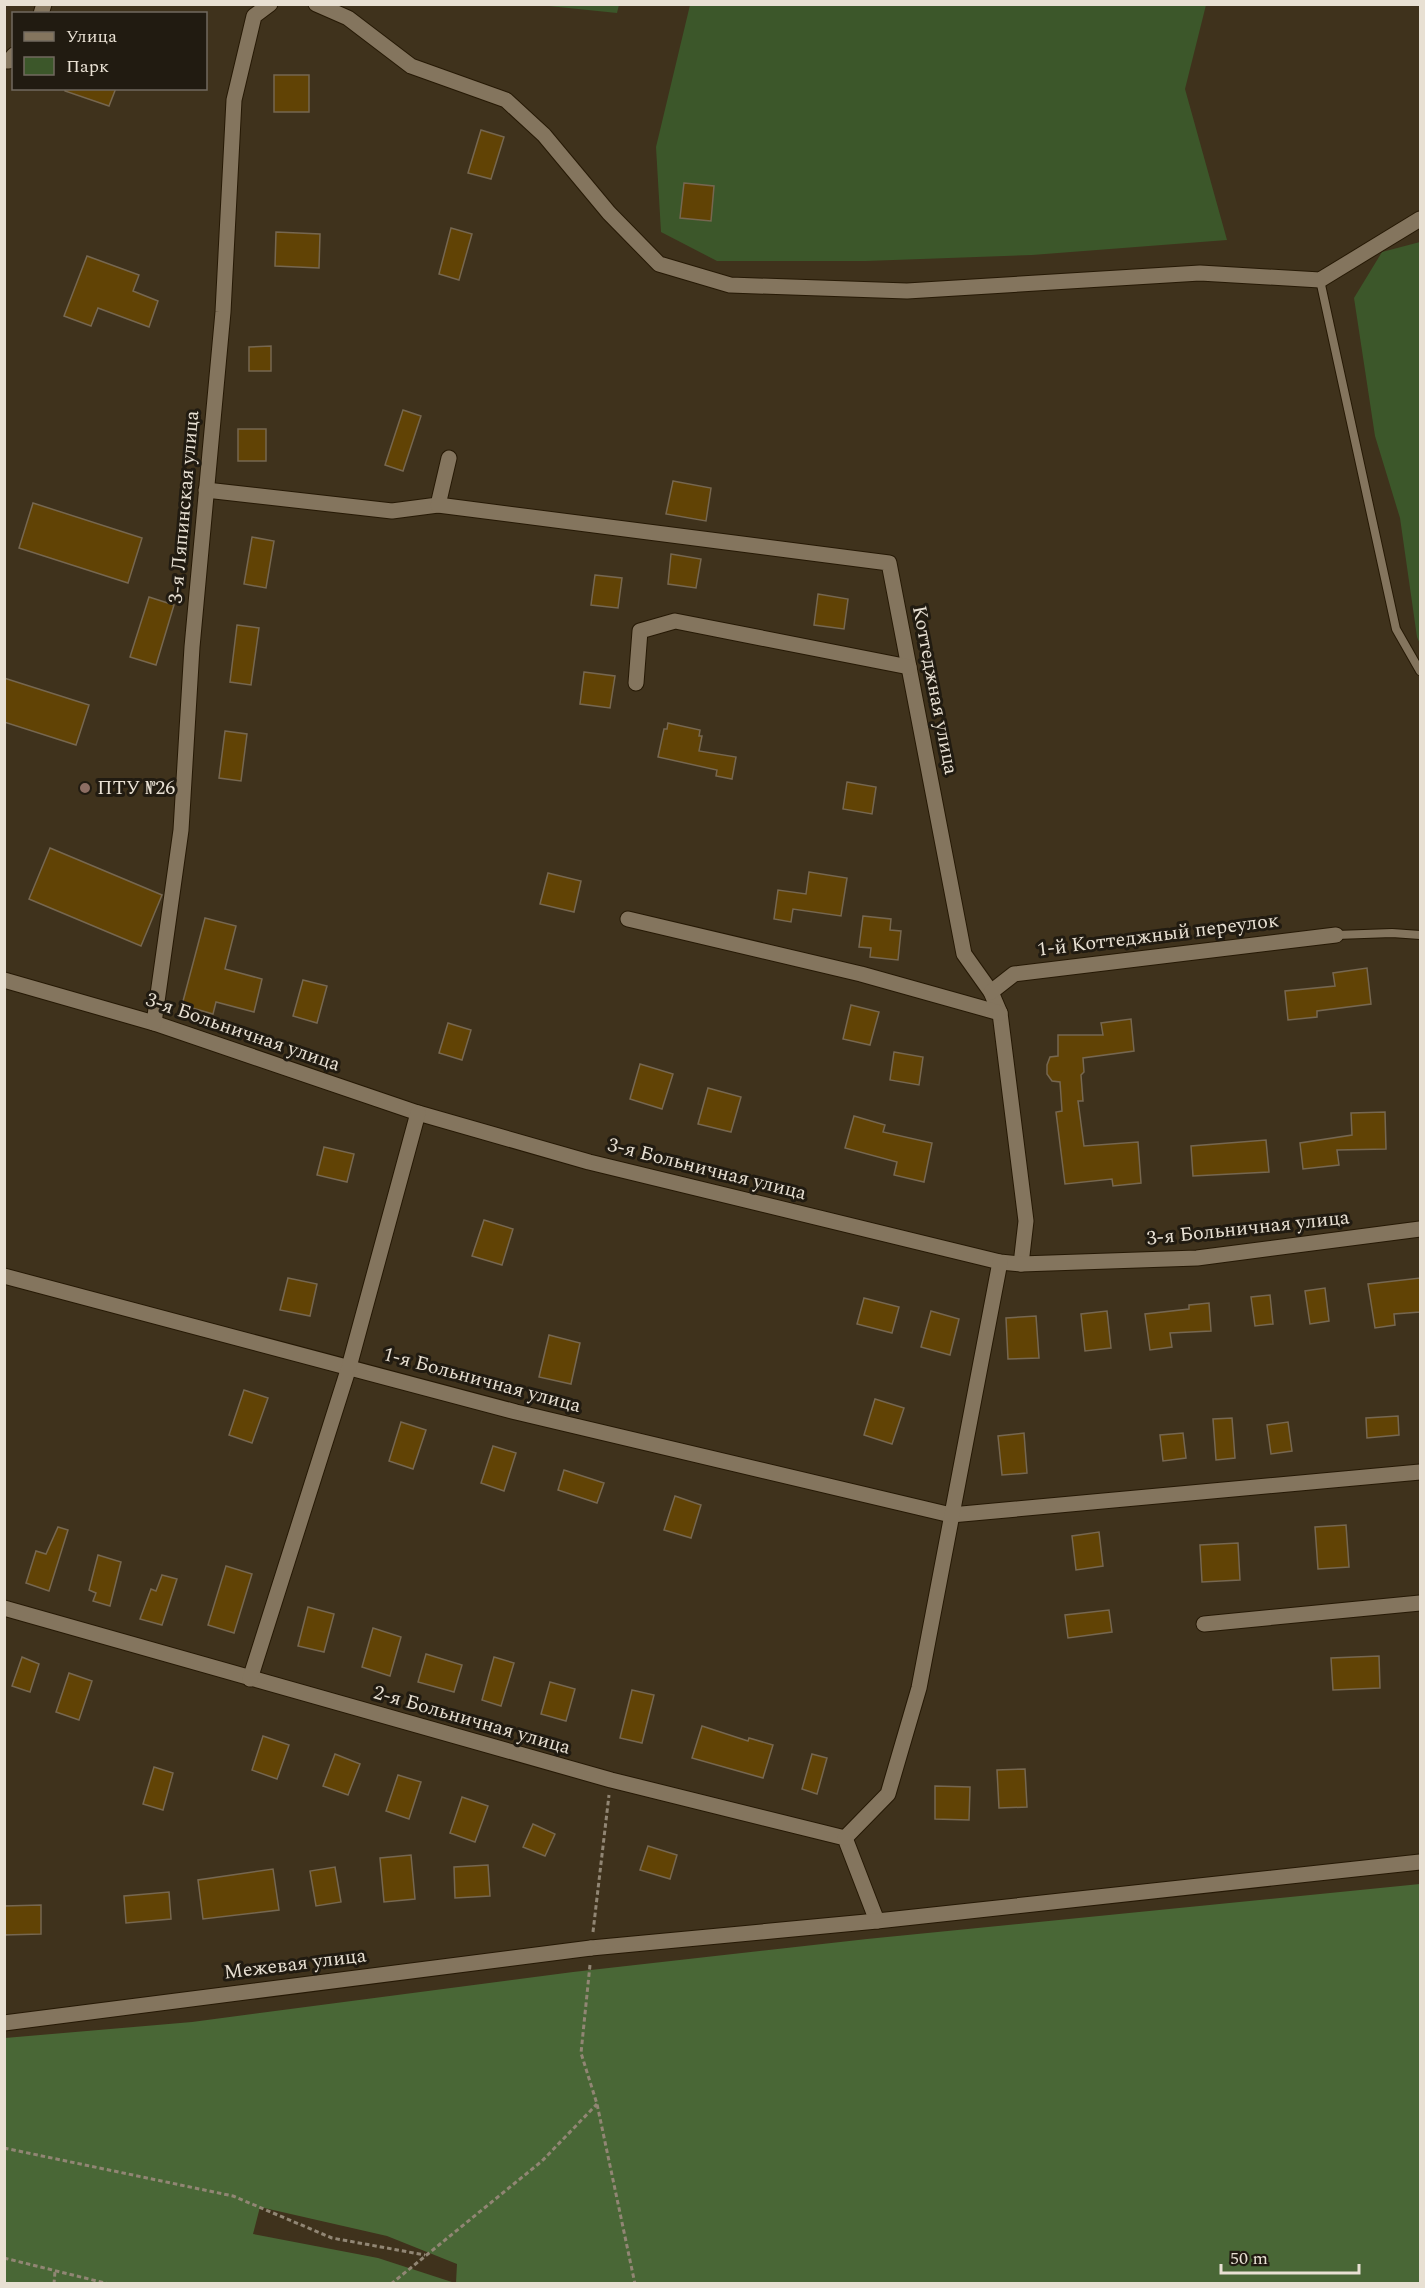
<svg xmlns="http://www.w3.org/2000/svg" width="1425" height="2288" viewBox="0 0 1425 2288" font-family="Spectral,serif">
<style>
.green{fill:#3c572a}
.forest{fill:#496736}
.building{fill:#614305;stroke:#766750;stroke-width:1.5}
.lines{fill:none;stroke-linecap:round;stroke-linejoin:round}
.lane-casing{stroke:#261905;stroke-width:10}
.street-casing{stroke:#261905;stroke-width:17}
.secondary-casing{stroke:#261905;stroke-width:17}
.path{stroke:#918674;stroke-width:3;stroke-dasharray:4.5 3;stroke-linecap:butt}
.lane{stroke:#84755e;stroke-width:8}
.street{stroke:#84755e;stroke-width:15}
.secondary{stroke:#84755e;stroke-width:15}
.education-dot{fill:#8d6e63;stroke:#211b11;stroke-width:2}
.labels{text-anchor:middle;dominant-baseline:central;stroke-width:6;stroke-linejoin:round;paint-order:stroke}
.street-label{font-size:20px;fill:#e8e0d3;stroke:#211b11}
.poi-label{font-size:20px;fill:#e8e0d3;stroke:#211b11;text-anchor:start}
</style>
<rect width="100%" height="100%" fill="#3f321c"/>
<g class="green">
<polygon points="539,5 619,5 617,13"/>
<polygon points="690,5 1206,5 1185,89 1227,240 1032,255 866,261 717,261 661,232 656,147"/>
<polygon points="1420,242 1420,644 1417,637 1400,518 1375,436 1354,298 1382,252"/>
</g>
<polygon class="forest" points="1420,1884 1420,2283 456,2283 457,2264 387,2236 260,2207 253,2234 378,2258 455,2283 5,2283 5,2038 192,2022 573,1972 867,1939"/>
<g class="building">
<rect x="274" y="75" width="35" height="37"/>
<polygon points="65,88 116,88 109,106 65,91"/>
<polygon points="481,130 504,137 491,179 468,173"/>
<polygon points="684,183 714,186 711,221 680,218"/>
<polygon points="451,228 472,234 459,280 439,274"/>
<polygon points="276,232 320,234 319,268 275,266"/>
<polygon points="87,256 139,275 133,291 158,301 149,327 98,308 91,326 64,316"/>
<polygon points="271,346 271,371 249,371 249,347"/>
<polygon points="403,410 421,416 403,471 385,465"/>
<rect x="238" y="429" width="28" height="32"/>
<polygon points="673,481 711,488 706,521 666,514"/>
<polygon points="33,503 142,538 128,583 19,548"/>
<polygon points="252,537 274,541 266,588 244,584"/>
<polygon points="671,554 701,559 696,588 668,584"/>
<polygon points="595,575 622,578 618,608 591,605"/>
<polygon points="818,594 848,599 844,629 814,625"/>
<polygon points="149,597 174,605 156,665 130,657"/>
<polygon points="237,625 259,628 251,685 230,682"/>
<polygon points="584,672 615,676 610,708 580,704"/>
<polygon points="4,678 89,705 76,745 4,722"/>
<polygon points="668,723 700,730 699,736 702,736 699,751 736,757 732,779 716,776 717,770 658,757 664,729 667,729"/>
<polygon points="225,731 247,734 241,781 219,778"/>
<polygon points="847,782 876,787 872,814 843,809"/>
<polygon points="50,848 162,895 141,946 29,899"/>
<polygon points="809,872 847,878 841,916 793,909 791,922 774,919 778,890 806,894"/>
<polygon points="548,873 581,881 574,912 540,904"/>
<polygon points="863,916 891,919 890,930 901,931 898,960 870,957 871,948 859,947"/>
<polygon points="205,918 236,926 225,969 262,979 254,1012 216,1002 213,1014 182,1005"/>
<polygon points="1367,968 1371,1004 1317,1011 1317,1017 1288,1020 1285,991 1335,986 1333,973"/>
<polygon points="303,980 327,986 317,1023 293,1016"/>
<polygon points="851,1005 879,1012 870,1045 843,1039"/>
<polygon points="1131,1019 1134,1051 1083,1058 1084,1072 1081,1075 1083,1101 1078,1101 1084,1146 1138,1142 1141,1183 1113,1186 1112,1179 1065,1184 1056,1112 1062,1111 1060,1082 1052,1081 1047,1074 1047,1065 1050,1057 1058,1056 1058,1035 1103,1035 1101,1023"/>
<polygon points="448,1023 471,1030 462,1060 439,1053"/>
<polygon points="894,1052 923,1057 919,1085 890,1080"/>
<polygon points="640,1064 673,1074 662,1109 630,1099"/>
<polygon points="708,1088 741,1097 731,1132 698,1124"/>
<polygon points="1385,1112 1386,1149 1337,1150 1339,1165 1303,1169 1300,1143 1352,1135 1351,1113"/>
<polygon points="854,1116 885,1125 883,1132 932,1143 924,1182 894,1175 897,1162 845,1148"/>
<polygon points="1266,1140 1269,1172 1193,1176 1191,1146"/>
<polygon points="324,1147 354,1154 347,1182 317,1175"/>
<polygon points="484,1220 513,1229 502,1265 472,1256"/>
<polygon points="288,1278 317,1284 310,1316 280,1310"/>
<polygon points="1420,1278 1420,1312 1394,1314 1395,1325 1375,1328 1368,1284"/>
<polygon points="1325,1288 1329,1321 1310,1324 1305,1291"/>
<polygon points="1270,1295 1273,1324 1255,1326 1251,1297"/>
<polygon points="864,1298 899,1307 892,1333 857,1324"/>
<polygon points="1209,1303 1211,1331 1170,1333 1172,1347 1150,1350 1145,1314 1189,1309 1189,1305"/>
<polygon points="931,1311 959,1319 950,1355 921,1347"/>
<polygon points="1107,1311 1111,1348 1085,1351 1081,1314"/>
<polygon points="1036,1316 1039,1358 1008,1359 1006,1318"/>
<polygon points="549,1335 580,1343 571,1384 539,1377"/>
<polygon points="244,1390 268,1398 252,1443 229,1435"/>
<polygon points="875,1399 904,1408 892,1444 864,1435"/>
<polygon points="1398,1416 1399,1435 1367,1438 1366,1418"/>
<polygon points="1232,1418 1235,1458 1216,1460 1213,1419"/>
<polygon points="401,1422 426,1430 413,1469 389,1461"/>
<polygon points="1288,1422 1292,1451 1271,1454 1267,1425"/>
<polygon points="1024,1433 1027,1473 1002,1475 998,1436"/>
<polygon points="1183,1433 1186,1458 1163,1461 1160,1435"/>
<polygon points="493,1446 516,1453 504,1491 481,1483"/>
<polygon points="564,1470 604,1483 597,1503 558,1490"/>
<polygon points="675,1496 701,1505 691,1538 664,1530"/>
<polygon points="1346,1525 1349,1567 1318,1569 1315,1527"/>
<polygon points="58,1527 68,1530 49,1591 26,1583 36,1551 46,1554"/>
<polygon points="1099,1532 1103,1566 1076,1570 1072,1536"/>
<polygon points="1238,1543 1240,1580 1202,1582 1200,1545"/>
<polygon points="98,1555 121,1562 110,1606 93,1601 96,1593 89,1590"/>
<polygon points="226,1566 252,1574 234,1633 208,1625"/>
<polygon points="162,1575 177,1579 162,1625 140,1619 151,1589 156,1591"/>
<polygon points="308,1607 334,1614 324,1652 298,1646"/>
<polygon points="1109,1610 1112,1632 1068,1638 1065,1615"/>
<polygon points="373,1628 401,1637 390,1676 362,1667"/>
<polygon points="426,1654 462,1665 454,1692 418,1682"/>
<polygon points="1379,1656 1380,1688 1333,1690 1331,1658"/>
<polygon points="22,1657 39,1664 30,1692 12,1686"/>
<polygon points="494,1657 514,1663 501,1706 482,1700"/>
<polygon points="69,1673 92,1681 79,1720 56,1712"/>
<polygon points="550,1682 575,1689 566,1721 541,1714"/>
<polygon points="632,1690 654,1695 642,1743 620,1738"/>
<polygon points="702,1726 748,1741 749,1738 773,1745 763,1778 692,1758"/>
<polygon points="263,1736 289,1745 277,1779 252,1770"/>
<polygon points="335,1754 360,1764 348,1795 323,1786"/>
<polygon points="812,1754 827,1758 817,1794 802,1789"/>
<polygon points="154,1767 173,1773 163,1810 143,1804"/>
<polygon points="1025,1769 1027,1807 999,1808 997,1770"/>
<polygon points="398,1775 421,1782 409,1819 386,1811"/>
<polygon points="935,1786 970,1787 969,1820 935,1819"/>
<polygon points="462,1797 488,1806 475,1842 450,1833"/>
<polygon points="533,1824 555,1834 545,1856 523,1847"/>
<polygon points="648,1846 677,1855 670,1879 640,1870"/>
<polygon points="411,1855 415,1899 384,1902 380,1858"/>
<polygon points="488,1865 490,1896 455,1898 454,1867"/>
<polygon points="335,1867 341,1902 316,1906 310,1871"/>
<polygon points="273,1869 279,1910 203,1919 198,1880"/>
<polygon points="169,1892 171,1919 126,1923 124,1896"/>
<polygon points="41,1905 41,1934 4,1935 4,1906"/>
</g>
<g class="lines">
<g class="lane-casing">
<g id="lane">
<polyline points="1320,280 1396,629 1420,671"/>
<polyline points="1336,935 1392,933 1420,935"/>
</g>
</g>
<g class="street-casing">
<g id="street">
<polyline points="316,4 348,18 411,66 506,100 544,135 609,213 659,264 730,285 907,291 1200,273 1320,280 1420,219"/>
<polyline points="41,14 44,4"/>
<polyline points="4,61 9,61 14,55"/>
<polyline points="206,490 392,511 438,505 449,458"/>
<polyline points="438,505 889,563 964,954 991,992 1000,1013 1026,1221 1021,1264"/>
<polyline points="636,683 640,631 675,621 909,667"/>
<polyline points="628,919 861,974 1000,1013"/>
<polyline points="4,980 154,1023 418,1113 589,1162 1000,1262 1021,1264 1197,1258 1420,1229"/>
<polyline points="991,992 1014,974 1336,935"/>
<polyline points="154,1023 181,830 192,647 223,312 234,100 254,16 270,4"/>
<polyline points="4,1276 516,1412 951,1515 1420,1472"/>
<polyline points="4,1608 611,1780 845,1838 877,1921"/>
<polyline points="1204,1624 1420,1603"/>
<polyline points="250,1679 349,1367 418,1113"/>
<polyline points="845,1838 888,1794 919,1688 1000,1262"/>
<polyline points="591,1948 877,1921 1420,1862"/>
</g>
</g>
<g class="secondary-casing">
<polyline id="secondary" points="4,2023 591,1948"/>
</g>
<g class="path">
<polyline points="593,1932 609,1795"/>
<polyline points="590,1965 581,2053 597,2104 635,2284"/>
<polyline points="4,2148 233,2196 332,2238 425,2255"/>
<polyline points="4,2258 109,2284"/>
<polyline points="54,2284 55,2271"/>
<polyline points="391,2284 542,2161 597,2104"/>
</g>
<use href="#lane" class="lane"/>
<use href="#street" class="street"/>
<use href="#secondary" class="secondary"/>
</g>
<circle class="education-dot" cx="85" cy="788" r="6"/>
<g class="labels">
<g class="street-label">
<text transform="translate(184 507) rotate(-85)">3-я Ляпинская улица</text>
<text transform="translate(935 690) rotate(79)">Коттеджная улица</text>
<text transform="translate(1158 935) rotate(-7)">1-й Коттеджный переулок</text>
<text transform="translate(243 1032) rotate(19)">3-я Больничная улица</text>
<text transform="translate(707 1169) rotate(14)">3-я Больничная улица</text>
<text transform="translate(1248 1228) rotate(-6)">3-я Больничная улица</text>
<text transform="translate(482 1380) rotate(15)">1-я Больничная улица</text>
<text transform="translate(472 1720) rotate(16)">2-я Больничная улица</text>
<text transform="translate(295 1964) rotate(-7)">Межевая улица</text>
</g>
<g class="poi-label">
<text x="97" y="788">ПТУ №26</text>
</g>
</g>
<rect width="1425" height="2288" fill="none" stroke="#e8e0d3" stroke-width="12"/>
<rect x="12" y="12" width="195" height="78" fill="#211b11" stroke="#716a5f" stroke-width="1.5"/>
<rect x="24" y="32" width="30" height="9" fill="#84755e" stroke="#716a5f" stroke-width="1.5"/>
<text x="66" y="42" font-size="18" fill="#e8e0d3">Улица</text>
<rect x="24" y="57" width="30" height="18" fill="#3c572a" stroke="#716a5f" stroke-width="1.5"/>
<text x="66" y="72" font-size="18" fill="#e8e0d3">Парк</text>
<path d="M1221 2264v9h138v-9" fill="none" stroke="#e8e0d3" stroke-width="3"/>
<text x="1230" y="2264" font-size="18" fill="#e8e0d3" stroke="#211b11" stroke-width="4.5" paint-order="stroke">50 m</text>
</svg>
